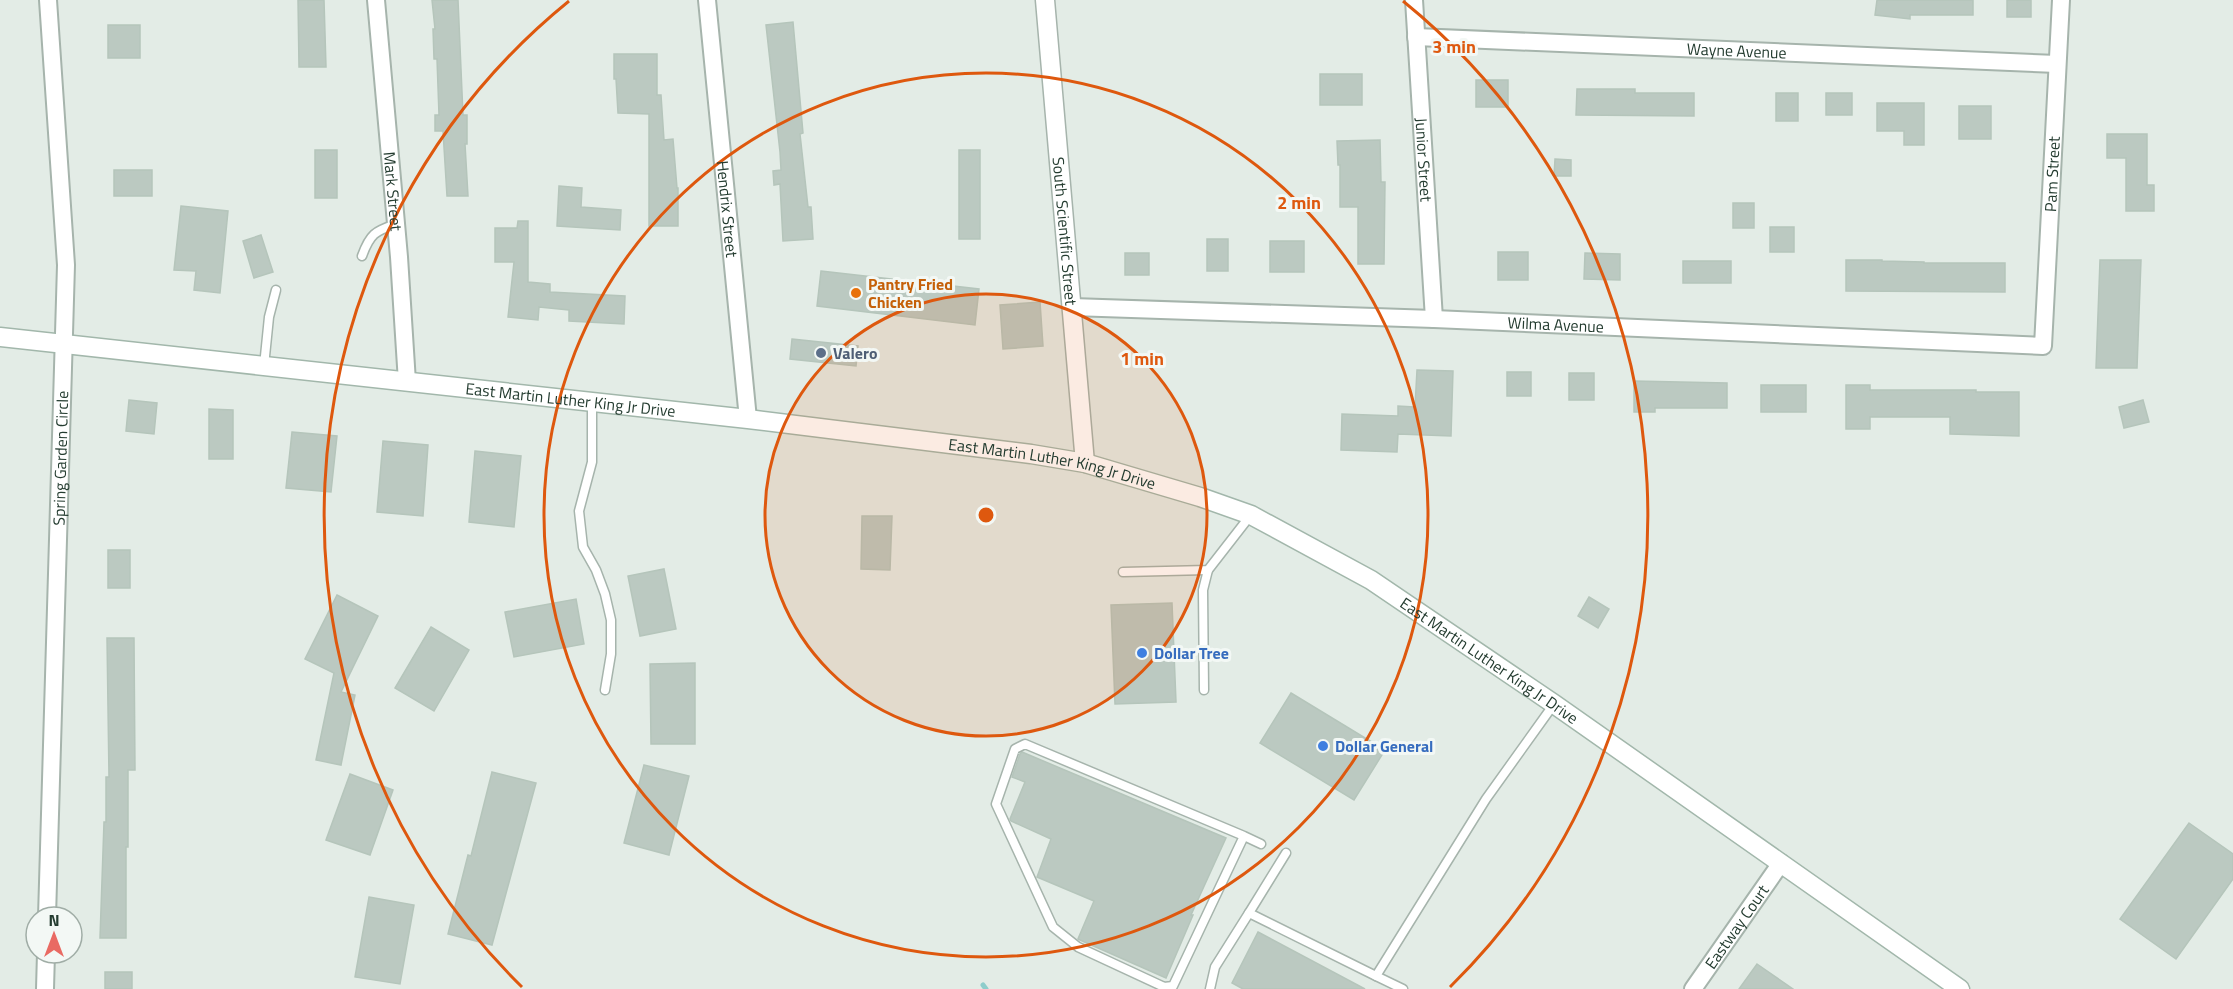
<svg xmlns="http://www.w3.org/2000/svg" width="2233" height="989" viewBox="0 0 2233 989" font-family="'Titillium Web',sans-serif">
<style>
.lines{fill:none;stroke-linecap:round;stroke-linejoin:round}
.stream{stroke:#8ecdcb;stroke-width:5}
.building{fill:#bbc9c1;stroke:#b5c5bb;stroke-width:1.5}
.service-casing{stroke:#a6b4ac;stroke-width:11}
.minor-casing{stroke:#a6b4ac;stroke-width:20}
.tertiary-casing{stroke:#a6b4ac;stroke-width:21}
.secondary-casing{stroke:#a2b7ab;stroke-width:21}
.service{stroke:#fff;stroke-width:8}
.minor{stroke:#fff;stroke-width:16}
.tertiary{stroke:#fff;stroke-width:18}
.secondary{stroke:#fff;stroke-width:18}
.ring{fill:none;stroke:#de580e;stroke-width:3}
.food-dot{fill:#e8710a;stroke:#f3f8f5;stroke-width:2}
.service-dot{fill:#5c6f8a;stroke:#f3f8f5;stroke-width:2}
.shop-dot{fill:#3f7fe0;stroke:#f3f8f5;stroke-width:2}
.labels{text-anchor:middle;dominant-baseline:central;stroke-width:6;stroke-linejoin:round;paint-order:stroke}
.street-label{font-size:16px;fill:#243c30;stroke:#f3f8f5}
.food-label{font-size:16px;font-weight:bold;fill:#c56008;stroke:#f3f8f5;text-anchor:start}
.service-label{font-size:16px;font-weight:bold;fill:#4e5e75;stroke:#f3f8f5;text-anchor:start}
.shop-label{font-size:16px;font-weight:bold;fill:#366cbe;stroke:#f3f8f5;text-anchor:start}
.centre{fill:#de580e;stroke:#f3f8f5;stroke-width:3}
.ring-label{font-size:18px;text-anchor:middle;font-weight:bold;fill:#de580e;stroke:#f3f8f5;stroke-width:6;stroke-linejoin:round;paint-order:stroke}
</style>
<rect width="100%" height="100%" fill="#e3ece6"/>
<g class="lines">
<polyline class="stream" points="983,985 986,989"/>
</g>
<g class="building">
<polygon points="298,0 324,0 326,67 299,67"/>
<polygon points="432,0 458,0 463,115 467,115 467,144 465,144 468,196 447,196 443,131 435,131 435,115 439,115 437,59 434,59 433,29 435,29"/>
<polygon points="1877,0 1973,0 1973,15 1910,15 1910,19 1875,15"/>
<rect x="2007" y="0" width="24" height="17"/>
<polygon points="793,22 803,133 800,134 808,207 811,207 813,239 783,241 780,184 774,185 773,171 781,170 780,152 766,25"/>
<rect x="108" y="25" width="32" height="33"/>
<polygon points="614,54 657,54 657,95 661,95 664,140 673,139 677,188 678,188 678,226 649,226 649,114 618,113 616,79 614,79"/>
<rect x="1320" y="74" width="42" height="31"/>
<rect x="1476" y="80" width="32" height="27"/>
<polygon points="1577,89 1635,89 1635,93 1694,93 1694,116 1576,115"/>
<rect x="1776" y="93" width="22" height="28"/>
<rect x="1826" y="93" width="26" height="22"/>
<polygon points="1877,103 1924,103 1924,145 1904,145 1904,131 1877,131"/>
<rect x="1959" y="106" width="32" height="33"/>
<polygon points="2107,134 2147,134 2147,185 2154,185 2154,211 2126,211 2126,158 2107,158"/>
<polygon points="1380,140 1381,182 1385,182 1384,264 1358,264 1358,207 1340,207 1340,165 1338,165 1337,141"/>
<rect x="315" y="150" width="22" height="48"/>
<rect x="959" y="150" width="21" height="89"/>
<polygon points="1555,159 1571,160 1571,176 1554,176"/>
<rect x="114" y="170" width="38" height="26"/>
<polygon points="559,186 582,188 581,207 621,210 620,230 557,226"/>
<rect x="1733" y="203" width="21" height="25"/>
<polygon points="181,206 228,211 220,293 194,290 196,271 174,270"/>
<polygon points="518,221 528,221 528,282 550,284 550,292 625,296 624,324 569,321 569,310 539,307 538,320 508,317 514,262 495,262 495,228 517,228"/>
<rect x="1770" y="227" width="24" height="25"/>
<polygon points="261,235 273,272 254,278 243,241"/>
<rect x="1207" y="239" width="21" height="32"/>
<rect x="1270" y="241" width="34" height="31"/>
<rect x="1498" y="252" width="30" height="28"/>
<rect x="1125" y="253" width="24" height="22"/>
<polygon points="1585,253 1620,254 1620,280 1584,279"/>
<polygon points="1846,260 1882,260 1882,261 1924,262 1924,263 2005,263 2005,292 1846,291"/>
<polygon points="2100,260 2141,260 2137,368 2096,368"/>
<rect x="1683" y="261" width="48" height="22"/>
<polygon points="821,271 979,289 975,325 817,306"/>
<polygon points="1040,302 1043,346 1003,349 1000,305"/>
<polygon points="792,339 858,346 856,366 790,359"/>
<polygon points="1417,370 1453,371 1451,436 1398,434 1397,452 1341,450 1342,414 1398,416 1398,406 1415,407"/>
<rect x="1507" y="372" width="24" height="24"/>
<rect x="1569" y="373" width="25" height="27"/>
<polygon points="1634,381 1727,383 1727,408 1655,408 1655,412 1634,412"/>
<rect x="1761" y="385" width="45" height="27"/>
<polygon points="1846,385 1870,385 1870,390 1976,390 1976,392 2019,392 2019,436 1950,434 1950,417 1870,417 1870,429 1846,429"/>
<polygon points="129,400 157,403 154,434 126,431"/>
<polygon points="2143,400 2149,422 2124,428 2119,407"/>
<polygon points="209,409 233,410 233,459 209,459"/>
<polygon points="292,432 337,436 331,492 286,488"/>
<polygon points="383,441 428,445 423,516 377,512"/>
<polygon points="475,451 521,456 514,527 469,522"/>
<polygon points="862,516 892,516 890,570 861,569"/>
<rect x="108" y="550" width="22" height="38"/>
<polygon points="664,569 676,629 640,636 628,576"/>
<polygon points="337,595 378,616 341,692 355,695 341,765 316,760 334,673 305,659"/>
<polygon points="1589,597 1609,609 1598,628 1578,616"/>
<polygon points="576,599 584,644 514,657 505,612"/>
<polygon points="1172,603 1176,702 1115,704 1111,605"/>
<polygon points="431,627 469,650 434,711 395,688"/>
<polygon points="107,638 134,638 135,770 128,770 128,847 126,847 126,938 100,938 104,822 106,822 106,777 109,777"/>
<polygon points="695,663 695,744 651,744 650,664"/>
<polygon points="1291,693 1385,750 1354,800 1260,743"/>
<polygon points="1022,752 1226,838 1191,915 1193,915 1166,978 1080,940 1078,939 1094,901 1037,877 1051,839 1011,821 1010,819 1025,782 1012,777 1020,754"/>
<polygon points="644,765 689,776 669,855 624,843"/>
<polygon points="492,772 536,783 492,945 448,934 468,855 471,856"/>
<polygon points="350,774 393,790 370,855 326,840"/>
<polygon points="2189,823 2233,854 2233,879 2176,959 2120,919"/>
<polygon points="369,897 414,905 400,984 355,977"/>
<polygon points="1258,932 1365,989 1243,989 1232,983"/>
<polygon points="1757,964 1793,989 1739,989"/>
<rect x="105" y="972" width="27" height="17"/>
</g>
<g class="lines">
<g class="service-casing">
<g id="service">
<path d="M362,256C370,234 375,231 396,224"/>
<polyline points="264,366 269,317 276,290"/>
<polyline points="592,402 592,462 579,511 583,547 596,570 605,594 611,620 611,654 605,690"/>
<polyline points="1123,572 1208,570 1250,516"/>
<polyline points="1204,690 1203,590 1208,570"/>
<polyline points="1244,836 1173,986 1164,987 1078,947 1053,927 996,804 1015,749 1025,744 1244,836 1261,844"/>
<polyline points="1249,913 1286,853"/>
<polyline points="1210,989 1215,967 1249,913 1376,976"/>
<polyline points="1403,989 1376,976 1486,799 1554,704"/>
</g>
</g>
<g class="minor-casing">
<g id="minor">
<path id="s1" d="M376,0L399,257L407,382"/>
<path id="s2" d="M707,0L748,419"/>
<path id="s3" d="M1414,0L1434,319"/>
<path id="s4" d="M1416,37L2057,64"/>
<path id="s5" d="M1072,307L1434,319L2043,346L2061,0"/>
<path id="s6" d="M47,917L66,265L48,0"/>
<polyline points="45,989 46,953"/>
<path id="s7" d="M1693,989L1781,863"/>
</g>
</g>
<g class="tertiary-casing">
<g id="tertiary">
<path id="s8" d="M1045,0L1085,463"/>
</g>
</g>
<g class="secondary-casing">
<g id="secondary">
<path id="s9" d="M0,337L748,419L1031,454L1085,463L1200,497L1251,515L1371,580L1554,704L1960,989"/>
</g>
</g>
<use href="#service" class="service"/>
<use href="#minor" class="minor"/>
<use href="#tertiary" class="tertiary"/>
<use href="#secondary" class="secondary"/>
</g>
<circle cx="986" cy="515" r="221" fill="#de580e" fill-opacity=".12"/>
<g class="ring">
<circle cx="986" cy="515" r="221"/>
<circle cx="986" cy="515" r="442"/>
<path d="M522 987A662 662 0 0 1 569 1M1403 1A662 662 0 0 1 1450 987"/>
</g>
<circle class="food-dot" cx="856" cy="293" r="6"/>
<circle class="service-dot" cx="821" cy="353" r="6"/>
<g class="shop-dot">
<circle cx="1142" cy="653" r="6"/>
<circle cx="1323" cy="746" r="6"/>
</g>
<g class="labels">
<g class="street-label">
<text stroke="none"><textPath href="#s4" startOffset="321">Wayne Avenue</textPath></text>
<text stroke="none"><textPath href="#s3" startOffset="160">Junior Street</textPath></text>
<text stroke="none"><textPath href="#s5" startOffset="1144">Pam Street</textPath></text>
<text stroke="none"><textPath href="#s1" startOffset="192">Mark Street</textPath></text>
<text stroke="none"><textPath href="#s2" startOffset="210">Hendrix Street</textPath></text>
<text stroke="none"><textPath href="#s8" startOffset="232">South Scientific Street</textPath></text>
<text stroke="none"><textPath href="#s5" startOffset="484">Wilma Avenue</textPath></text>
<text stroke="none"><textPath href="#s9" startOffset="574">East Martin Luther King Jr Drive</textPath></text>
<text stroke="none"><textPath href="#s6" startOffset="459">Spring Garden Circle</textPath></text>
<text stroke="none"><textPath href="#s9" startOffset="1060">East Martin Luther King Jr Drive</textPath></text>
<text stroke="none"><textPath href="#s9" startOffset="1546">East Martin Luther King Jr Drive</textPath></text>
<text stroke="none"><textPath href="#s7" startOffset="76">Eastway Court</textPath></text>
</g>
<g class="food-label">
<text x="868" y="284">Pantry Fried<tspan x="868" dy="18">Chicken</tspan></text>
</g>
<g class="service-label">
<text x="833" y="353">Valero</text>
</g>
<g class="shop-label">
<text x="1154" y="653">Dollar Tree</text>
<text x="1335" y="746">Dollar General</text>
</g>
</g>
<circle cx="986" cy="515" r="9" class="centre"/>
<g class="ring-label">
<text x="1454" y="53">3 min</text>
<text x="1299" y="209">2 min</text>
<text x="1142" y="365">1 min</text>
</g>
<g transform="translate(54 935)"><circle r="28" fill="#f3f8f5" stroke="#a0ada6" stroke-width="1.5"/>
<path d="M0-4.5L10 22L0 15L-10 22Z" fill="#e96a63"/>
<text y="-9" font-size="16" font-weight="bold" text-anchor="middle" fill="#243c30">N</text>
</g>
</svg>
